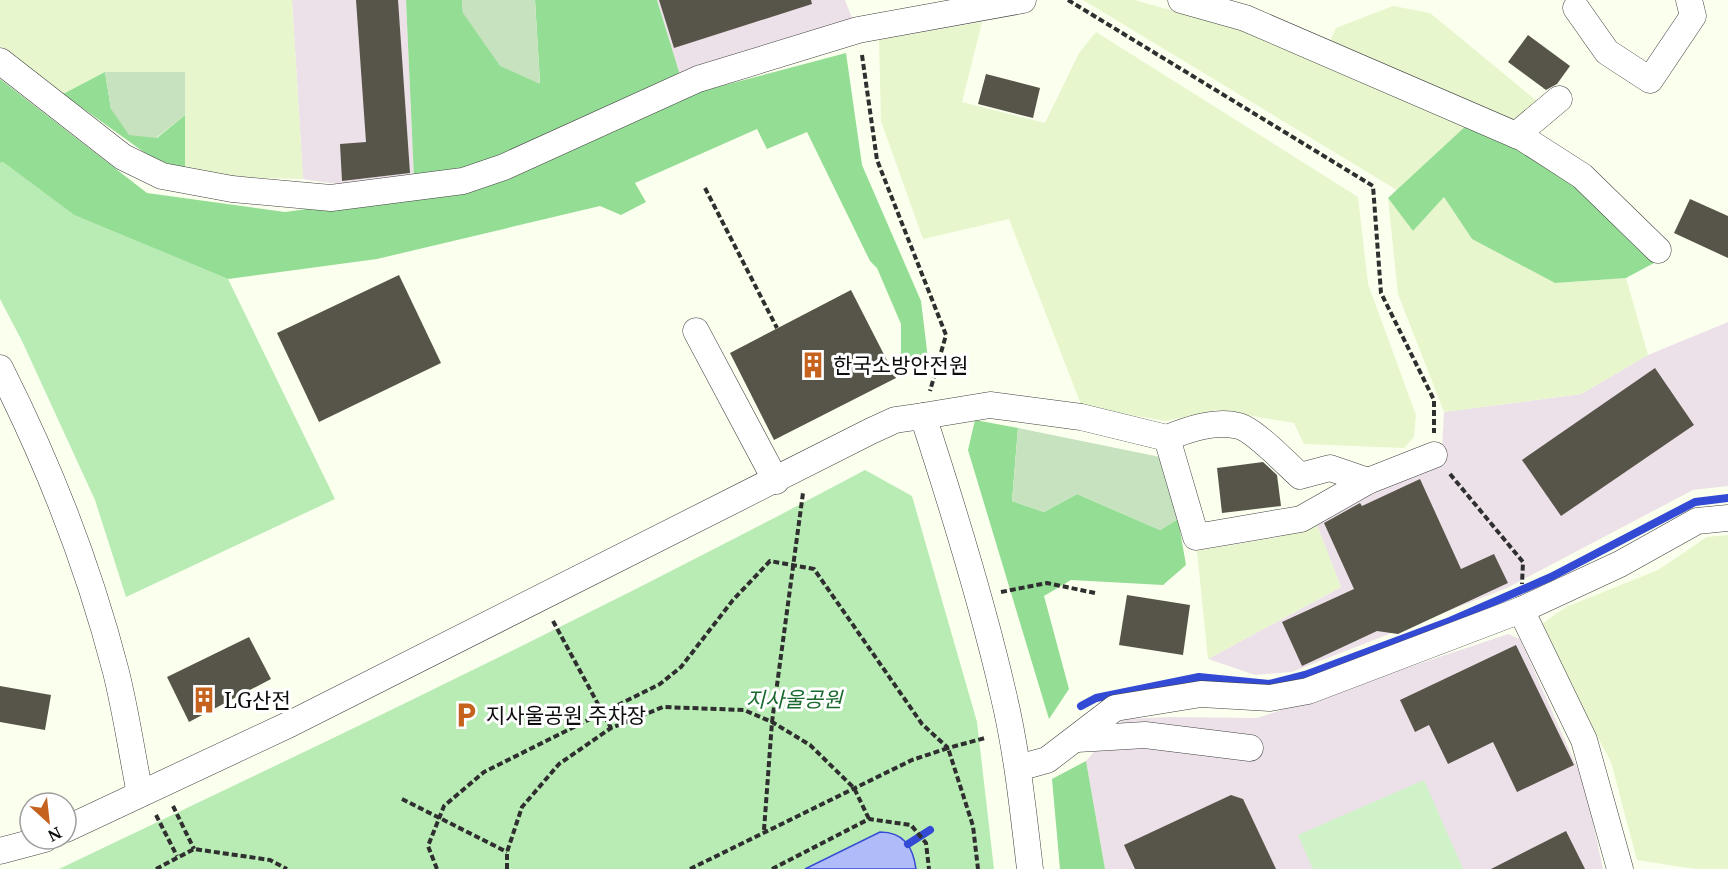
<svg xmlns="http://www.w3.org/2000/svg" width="1728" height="869" viewBox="0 0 1728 869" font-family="'Noto Serif','Noto Sans KR',serif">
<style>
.industrial{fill:#ede1e9}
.farmland{fill:#e7f6cc}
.green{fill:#b9ecb5}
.forest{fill:#94dd94}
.cemetery{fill:#c6e2be}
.pitch{fill:#d0f2c8}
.water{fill:#b0bcf9;stroke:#334ad4;stroke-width:1.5}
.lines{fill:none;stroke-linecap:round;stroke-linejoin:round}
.stream{stroke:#334ad4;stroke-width:8}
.building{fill:#575549}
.minor-casing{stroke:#404040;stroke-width:27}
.path{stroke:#2f2f2f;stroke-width:4;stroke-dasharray:6 3;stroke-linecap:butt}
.minor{stroke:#fff;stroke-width:26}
.labels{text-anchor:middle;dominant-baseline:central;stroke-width:6;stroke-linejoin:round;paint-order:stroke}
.poi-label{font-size:21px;fill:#0d0d0d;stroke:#fff;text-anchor:start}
.park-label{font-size:21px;font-style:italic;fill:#1a692e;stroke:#fff}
</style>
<rect width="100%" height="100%" fill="#fbffee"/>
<g class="industrial">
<polygon points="292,0 406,0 414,179 343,185 303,179"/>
<polygon points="657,0 845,0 852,18 680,75"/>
<polygon points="1728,322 1728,486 1693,490 1507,588 1292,672 1255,675 1208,659 1341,587 1315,520 1442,449 1444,412 1581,394 1648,355"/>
<polygon points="1508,634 1520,639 1585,785 1603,869 1105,869 1086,761 1123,719 1171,717 1257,718"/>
</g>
<g class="farmland">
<polygon points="0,0 292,0 303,179 219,177 185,170 185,72 105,72 63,94 0,46"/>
<polygon points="1083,0 1134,0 1258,34 1469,123 1397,190"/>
<polygon points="1393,6 1430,13 1538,102 1509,125 1326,49 1336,28"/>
<polygon points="982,22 962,102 1045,123 1079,53 1096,32 1358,197 1368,284 1416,415 1414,437 1404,448 1304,444 1294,423 1217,410 1166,421 1082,407 1009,219 923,239 881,121 879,40"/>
<polygon points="1444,197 1472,239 1555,283 1626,278 1648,355 1581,394 1444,412 1398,294 1388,198 1413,231"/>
<polygon points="1315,520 1341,587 1208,659 1197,551 1280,537"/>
<polygon points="1728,535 1728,869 1695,869 1637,860 1611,762 1539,626 1566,607 1658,570 1707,537"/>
</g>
<g class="green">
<polygon points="3,162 74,215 228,279 335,499 126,597 95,500 22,341 0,299 0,163"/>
<path d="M865,470L912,496L977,722L994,869H59C330,740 601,611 865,470Z"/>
</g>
<g class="forest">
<polygon points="406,0 462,0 463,13 540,83 535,0 657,0 680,75 483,164 414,179"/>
<polygon points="846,53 862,165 921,301 929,367 901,363 901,324 877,268 870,261 807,132 767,149 757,129 635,183 646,202 621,215 600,206 377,259 228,279 74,215 3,162 0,163 0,79 147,193 285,212 484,185 687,95"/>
<polygon points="105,72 111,109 157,138 185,115 185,170 152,158 63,94"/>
<polygon points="1469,123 1522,150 1584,192 1654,263 1626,278 1555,283 1472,239 1444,197 1413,231 1388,198"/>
<polygon points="975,420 1018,428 1012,501 1044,512 1077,494 1160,530 1178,519 1186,565 1163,585 1071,580 1044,596 1069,689 1049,719 968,450"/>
<polygon points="1086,761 1105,869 1060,869 1052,779"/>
</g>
<g class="cemetery">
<polygon points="462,0 535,0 540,84 500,66 463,13"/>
<polygon points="105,72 185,72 185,115 156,138 129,135 111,109"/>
<polygon points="1018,428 1160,457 1178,519 1160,530 1077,494 1044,512 1012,501"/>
</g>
<polygon class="pitch" points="1424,780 1463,869 1313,869 1298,835"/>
<path class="water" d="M880,832C904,832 913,847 916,869H805Z"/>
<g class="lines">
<g class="stream">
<polyline points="1081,706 1096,698 1199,677 1269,684 1305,675 1450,621 1551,577 1695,502 1728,498"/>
<polyline points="908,844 930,830"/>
</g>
</g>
<g class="building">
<polygon points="356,0 398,0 410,173 342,181 340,144 366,142"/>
<polygon points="659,0 811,0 812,4 674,48"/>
<polygon points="1528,35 1570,66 1557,84 1546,90 1508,62"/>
<polygon points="986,74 1040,88 1033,118 978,104"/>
<polygon points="1690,199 1728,216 1728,258 1674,233"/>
<polygon points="399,275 441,363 319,422 277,333"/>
<polygon points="851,290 896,378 774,440 730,353"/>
<polygon points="1655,368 1694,425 1561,516 1522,460"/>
<polygon points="1263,462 1277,475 1281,506 1222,513 1217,468"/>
<polygon points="1420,479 1461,569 1494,554 1508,583 1398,634 1377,631 1302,666 1282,622 1354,589 1324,523 1360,503 1362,506"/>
<polygon points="1127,595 1190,605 1183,655 1119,645"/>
<polygon points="249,637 271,679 189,722 167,677"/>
<polygon points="1516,645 1574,765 1517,792 1493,742 1448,764 1429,725 1415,732 1400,700"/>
<polygon points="0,686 51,695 45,730 0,722"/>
<polygon points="1231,795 1243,799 1276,869 1135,869 1124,845"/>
<polygon points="1566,831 1585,869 1491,869"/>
</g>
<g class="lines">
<g class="minor-casing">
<g id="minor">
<polyline points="1181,0 1245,18 1523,138 1582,176 1658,250"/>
<polyline points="1576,8 1607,52 1650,80 1693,16 1689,0"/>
<polyline points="0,61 123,157 162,176 232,189 331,198 463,181 504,167 698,79 858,30 1023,0"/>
<polyline points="1516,135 1559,99"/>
<polyline points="696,331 776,481"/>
<path d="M0,368C49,465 89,567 116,672C126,712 132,754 140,794"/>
<polyline points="923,416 990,405 1081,417 1167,438 1196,537 1301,519 1368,481 1434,455"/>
<path d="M1167,438C1189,429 1215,420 1239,426C1254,430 1287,464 1300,476L1330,468L1368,481"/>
<polyline points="1521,610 1584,740 1620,869"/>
<polyline points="1077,739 1145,735 1250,748"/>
<polyline points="1018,768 1047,760 1115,708 1201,694 1270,698 1308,691 1521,610 1620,564 1697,521 1728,518"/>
<path d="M66,829L290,724L871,431L895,420L923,416C952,505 982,601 1003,693C1017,751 1023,810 1030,869"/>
<polyline points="0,851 45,839"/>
</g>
</g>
<g class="path">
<polyline points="1068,0 1373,186 1381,293 1434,400 1434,433"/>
<polyline points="862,55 877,160 946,335 930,391"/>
<polyline points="705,188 777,328"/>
<polyline points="1450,474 1523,562 1522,584"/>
<polyline points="1001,592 1047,583 1095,593"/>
<polyline points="553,621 611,728"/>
<polyline points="402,799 507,852"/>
<polyline points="173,806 194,849"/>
<polyline points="156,815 177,856"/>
<polyline points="764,830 772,722 803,493"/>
<polyline points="156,869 194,849 270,860 287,869"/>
<polyline points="437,869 428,846 444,806 484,772 660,684 681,667 733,600 770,561 814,569 922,724 948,748 985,738"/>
<polyline points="507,869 507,852 522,807 559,764 611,728 663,707 744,710 772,722 810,745 854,788 869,819"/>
<polyline points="690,869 912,760 948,748 973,826 978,869"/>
<polyline points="772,869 869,819 911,825 926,843 929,869"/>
</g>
<use href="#minor" class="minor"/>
</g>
<defs>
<g id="building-bare" transform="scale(2.07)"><path d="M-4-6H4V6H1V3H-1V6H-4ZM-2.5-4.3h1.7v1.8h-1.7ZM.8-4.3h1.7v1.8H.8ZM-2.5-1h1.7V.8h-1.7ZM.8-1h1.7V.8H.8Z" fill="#c5621e" stroke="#fff" stroke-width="2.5" paint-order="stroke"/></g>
<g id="parking-bare" transform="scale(2.07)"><path d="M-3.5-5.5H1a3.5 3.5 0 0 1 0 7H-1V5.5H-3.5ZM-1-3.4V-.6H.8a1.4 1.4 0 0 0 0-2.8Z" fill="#c5621e" stroke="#fff" stroke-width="2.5" paint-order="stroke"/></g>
</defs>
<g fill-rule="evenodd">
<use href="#building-bare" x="813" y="365"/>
<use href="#building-bare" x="204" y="700"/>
<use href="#parking-bare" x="466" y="715"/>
</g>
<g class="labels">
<g class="poi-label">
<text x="833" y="365">한국소방안전원</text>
<text x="224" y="700">LG산전</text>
<text x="486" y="715">지사울공원 주차장</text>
</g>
<g class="park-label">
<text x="794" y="699">지사울공원</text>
</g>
</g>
<g transform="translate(48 821) rotate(153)"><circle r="28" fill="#ffffff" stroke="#9e9e9e" stroke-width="1.5"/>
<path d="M0-4.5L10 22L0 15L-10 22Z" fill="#c5621e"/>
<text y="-9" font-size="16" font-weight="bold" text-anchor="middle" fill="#0d0d0d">N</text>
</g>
</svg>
